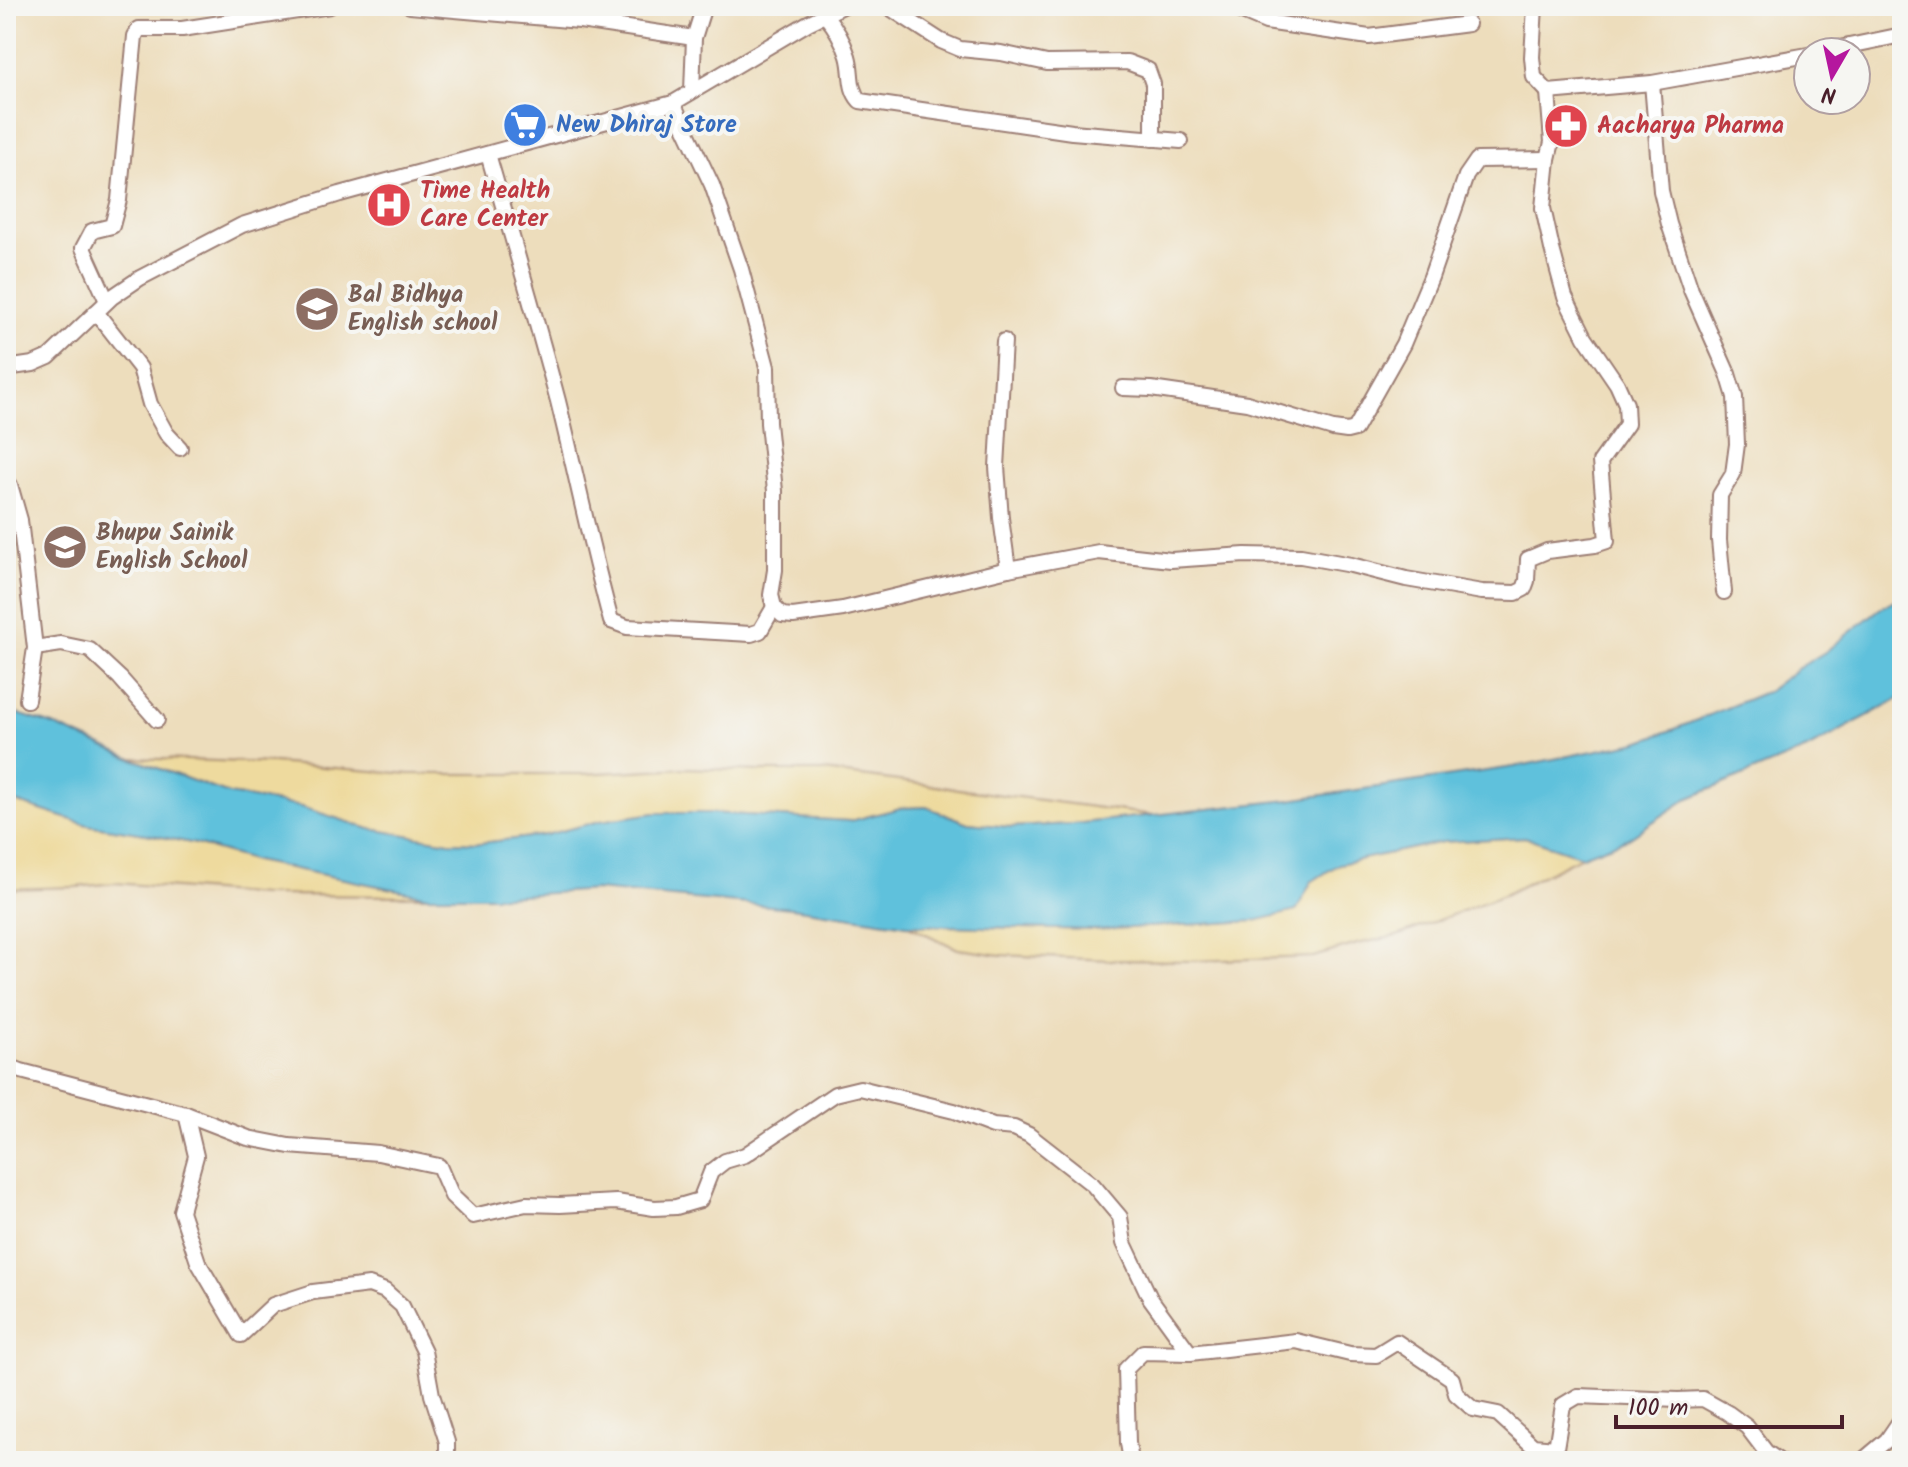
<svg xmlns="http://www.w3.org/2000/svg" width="1908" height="1467" viewBox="0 0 1908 1467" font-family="Kalam,sans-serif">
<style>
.sand{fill:#eeda9e;stroke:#9c7c64;stroke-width:2}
.water{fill:#5ec1dc;stroke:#547084;stroke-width:2}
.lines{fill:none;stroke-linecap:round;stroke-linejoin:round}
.minor-casing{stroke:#9c7e74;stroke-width:18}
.minor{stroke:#fff;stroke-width:14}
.labels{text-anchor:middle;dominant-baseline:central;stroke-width:8;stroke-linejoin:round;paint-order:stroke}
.shop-label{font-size:24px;font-weight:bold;fill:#366cbe;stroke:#f6f6f2;text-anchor:start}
.health-label{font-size:24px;font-weight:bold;fill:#be3a42;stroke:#f6f6f2;text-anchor:start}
.education-label{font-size:24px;font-weight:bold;fill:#785e54;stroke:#f6f6f2;text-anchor:start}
</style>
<rect width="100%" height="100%" fill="#f6f6f2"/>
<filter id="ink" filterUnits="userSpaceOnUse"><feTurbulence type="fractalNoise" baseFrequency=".0125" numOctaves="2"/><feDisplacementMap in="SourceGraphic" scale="16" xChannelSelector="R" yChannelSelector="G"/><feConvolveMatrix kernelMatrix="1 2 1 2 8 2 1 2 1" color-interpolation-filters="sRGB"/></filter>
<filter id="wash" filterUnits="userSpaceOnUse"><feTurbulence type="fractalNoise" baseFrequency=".006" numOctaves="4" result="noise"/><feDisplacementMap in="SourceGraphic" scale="32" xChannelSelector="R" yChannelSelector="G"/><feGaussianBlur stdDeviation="1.8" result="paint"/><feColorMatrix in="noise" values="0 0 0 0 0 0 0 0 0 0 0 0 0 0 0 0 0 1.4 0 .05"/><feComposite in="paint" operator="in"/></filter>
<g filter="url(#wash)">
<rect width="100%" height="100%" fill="#edddbc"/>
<g class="sand">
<polygon points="130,758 273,763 410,774 582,774 686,768 760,771 824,771 1153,815 1073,824 1010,827 968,823 926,807 901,808 850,821 709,813 655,813 600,821 546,835 481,843 449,842 370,829 301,807 229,794"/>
<polygon points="6,799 88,825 152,835 196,844 255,861 428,896 262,895 115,883 76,887 6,889"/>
<polygon points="1525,837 1582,856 1506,894 1397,936 1357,944 1313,957 1191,961 1111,960 1001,955 958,949 907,925 1093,930 1254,921 1296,911 1311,882 1339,864 1442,842"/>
</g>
<polygon class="water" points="1902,598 1902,697 1807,749 1687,799 1627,839 1582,856 1525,837 1442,842 1339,864 1311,882 1296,911 1254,921 1093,930 907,925 792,908 596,890 505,896 428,896 255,861 196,844 152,835 88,825 6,799 6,710 53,725 130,758 229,794 301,807 370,829 449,842 481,843 546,835 600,821 655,813 709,813 850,821 901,808 926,807 968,823 1010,827 1073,824 1289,800 1514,767 1638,742 1675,729 1768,691 1797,669 1825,652 1882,607"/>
</g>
<g filter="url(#ink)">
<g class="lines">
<g class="minor-casing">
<g id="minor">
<polyline points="410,6 580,21 694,38"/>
<polyline points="887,6 941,41 960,49 1001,53 1047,63 1127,62 1148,70 1153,84 1153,139"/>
<polyline points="1228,6 1266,22 1369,37 1468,24"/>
<polyline points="1535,6 1532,57 1534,77 1548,92 1652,83 1808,55"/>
<path d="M825,15C836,28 843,40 848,56C853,72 848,88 860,101L1072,132L1181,141"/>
<polyline points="1820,52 1902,35"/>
<polyline points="1652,83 1661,191 1669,224 1691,290 1728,374 1735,397 1737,444 1733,474 1720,495 1719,540 1724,592"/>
<polyline points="692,91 694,38 704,6"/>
<polyline points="673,103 712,185 741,269 767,367 768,423 775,491 775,570 771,595 774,607 782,615 793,616 843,609 1008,569 1099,552 1171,560 1245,555 1301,556 1351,565 1406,579 1482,592 1516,593 1524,589 1527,581 1528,559 1547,551 1595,545 1607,541 1600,462 1627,424 1626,404 1617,384 1585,337 1565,297 1552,249 1543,208 1548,159 1552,142 1548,92"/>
<path d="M488,154C512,237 536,318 558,401C576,474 591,548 611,621L627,627L751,634L760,631L774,607"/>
<polyline points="107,301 83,248 92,231 112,226 119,200 135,36 139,29 182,29 330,6"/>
<polyline points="96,312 140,368 150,404 166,433 180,448"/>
<polyline points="1004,341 997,467 1001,518 1008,569"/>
<polyline points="6,368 33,364 49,357 112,297 140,278 242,225 340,194 673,103 808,23 843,6"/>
<polyline points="1123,388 1151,389 1247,403 1333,429 1347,431 1355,429 1403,344 1431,277 1466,176 1477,160 1548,159"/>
<polyline points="6,480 10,485 20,520 35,648 27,700"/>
<polyline points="35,648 61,644 90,650 120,678 157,720"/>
<polyline points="6,1065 21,1071 186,1114 248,1138 289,1146 378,1153 439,1166 452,1196 473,1216 526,1204 560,1205 616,1202 654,1208 676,1207 700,1200 711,1172 725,1161 745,1155 835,1094 860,1088 954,1111 993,1126 1014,1128 1029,1135 1093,1185 1120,1217 1124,1243 1150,1298 1190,1353 1296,1341 1350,1354 1376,1355 1397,1342 1452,1379 1456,1394 1473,1409 1498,1414 1533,1446 1556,1448 1563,1405 1578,1396 1678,1400 1703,1399 1728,1413 1747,1427 1766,1452 1779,1461"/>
<polyline points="186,1114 196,1156 181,1211 198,1262 241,1335 273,1305 313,1292 369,1285 385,1291 402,1306 424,1351 432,1395 447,1442 447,1461"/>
<polyline points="1131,1461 1128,1443 1126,1369 1143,1352 1190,1353"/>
<polyline points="1862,1461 1887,1440 1902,1418"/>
</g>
</g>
<use href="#minor" class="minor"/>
</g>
</g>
<defs>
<g id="supermarket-disc" transform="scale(2.3)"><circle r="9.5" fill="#3f7fe0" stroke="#f6f6f2"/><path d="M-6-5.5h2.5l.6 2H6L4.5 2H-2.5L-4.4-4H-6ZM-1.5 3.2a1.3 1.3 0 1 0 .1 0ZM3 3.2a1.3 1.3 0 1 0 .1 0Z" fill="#fff"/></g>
<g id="pharmacy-disc" transform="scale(2.3)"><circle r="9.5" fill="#e0444e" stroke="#f6f6f2"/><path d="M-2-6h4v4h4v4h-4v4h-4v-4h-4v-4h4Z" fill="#fff"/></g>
<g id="hospital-disc" transform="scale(2.3)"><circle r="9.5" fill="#e0444e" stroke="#f6f6f2"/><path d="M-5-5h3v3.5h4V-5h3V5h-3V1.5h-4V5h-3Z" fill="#fff"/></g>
<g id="school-disc" transform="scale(2.3)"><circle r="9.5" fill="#8d6e63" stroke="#f6f6f2"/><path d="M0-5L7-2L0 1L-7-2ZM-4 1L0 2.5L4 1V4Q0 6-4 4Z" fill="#fff"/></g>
</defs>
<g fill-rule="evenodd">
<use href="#supermarket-disc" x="525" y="125"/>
<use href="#pharmacy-disc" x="1566" y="126"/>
<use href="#hospital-disc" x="389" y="205"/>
<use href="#school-disc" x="317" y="309"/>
<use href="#school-disc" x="65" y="547"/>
</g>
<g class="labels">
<g class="shop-label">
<text x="556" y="125">New Dhiraj Store</text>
</g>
<g class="health-label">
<text x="1597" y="126">Aacharya Pharma</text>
<text x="420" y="191">Time Health<tspan x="420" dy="28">Care Center</tspan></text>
</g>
<g class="education-label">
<text x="348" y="295">Bal Bidhya<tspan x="348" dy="28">English school</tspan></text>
<text x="96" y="533">Bhupu Sainik<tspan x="96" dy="28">English School</tspan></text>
</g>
</g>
<rect width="1908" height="1467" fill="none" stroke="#f6f6f2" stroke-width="32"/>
<g transform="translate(1832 76) rotate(189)"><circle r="38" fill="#f6f6f2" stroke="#b1a0a2" stroke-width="2"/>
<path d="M0-6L14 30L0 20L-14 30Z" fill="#b5179e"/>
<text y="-12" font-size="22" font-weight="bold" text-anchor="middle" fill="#4a1f2b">N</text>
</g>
<path d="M1616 1415v12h226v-12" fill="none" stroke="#4a1f2b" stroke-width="4"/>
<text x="1628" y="1415" font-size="24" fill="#4a1f2b" stroke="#f6f6f2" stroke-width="6" paint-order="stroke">100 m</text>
</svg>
